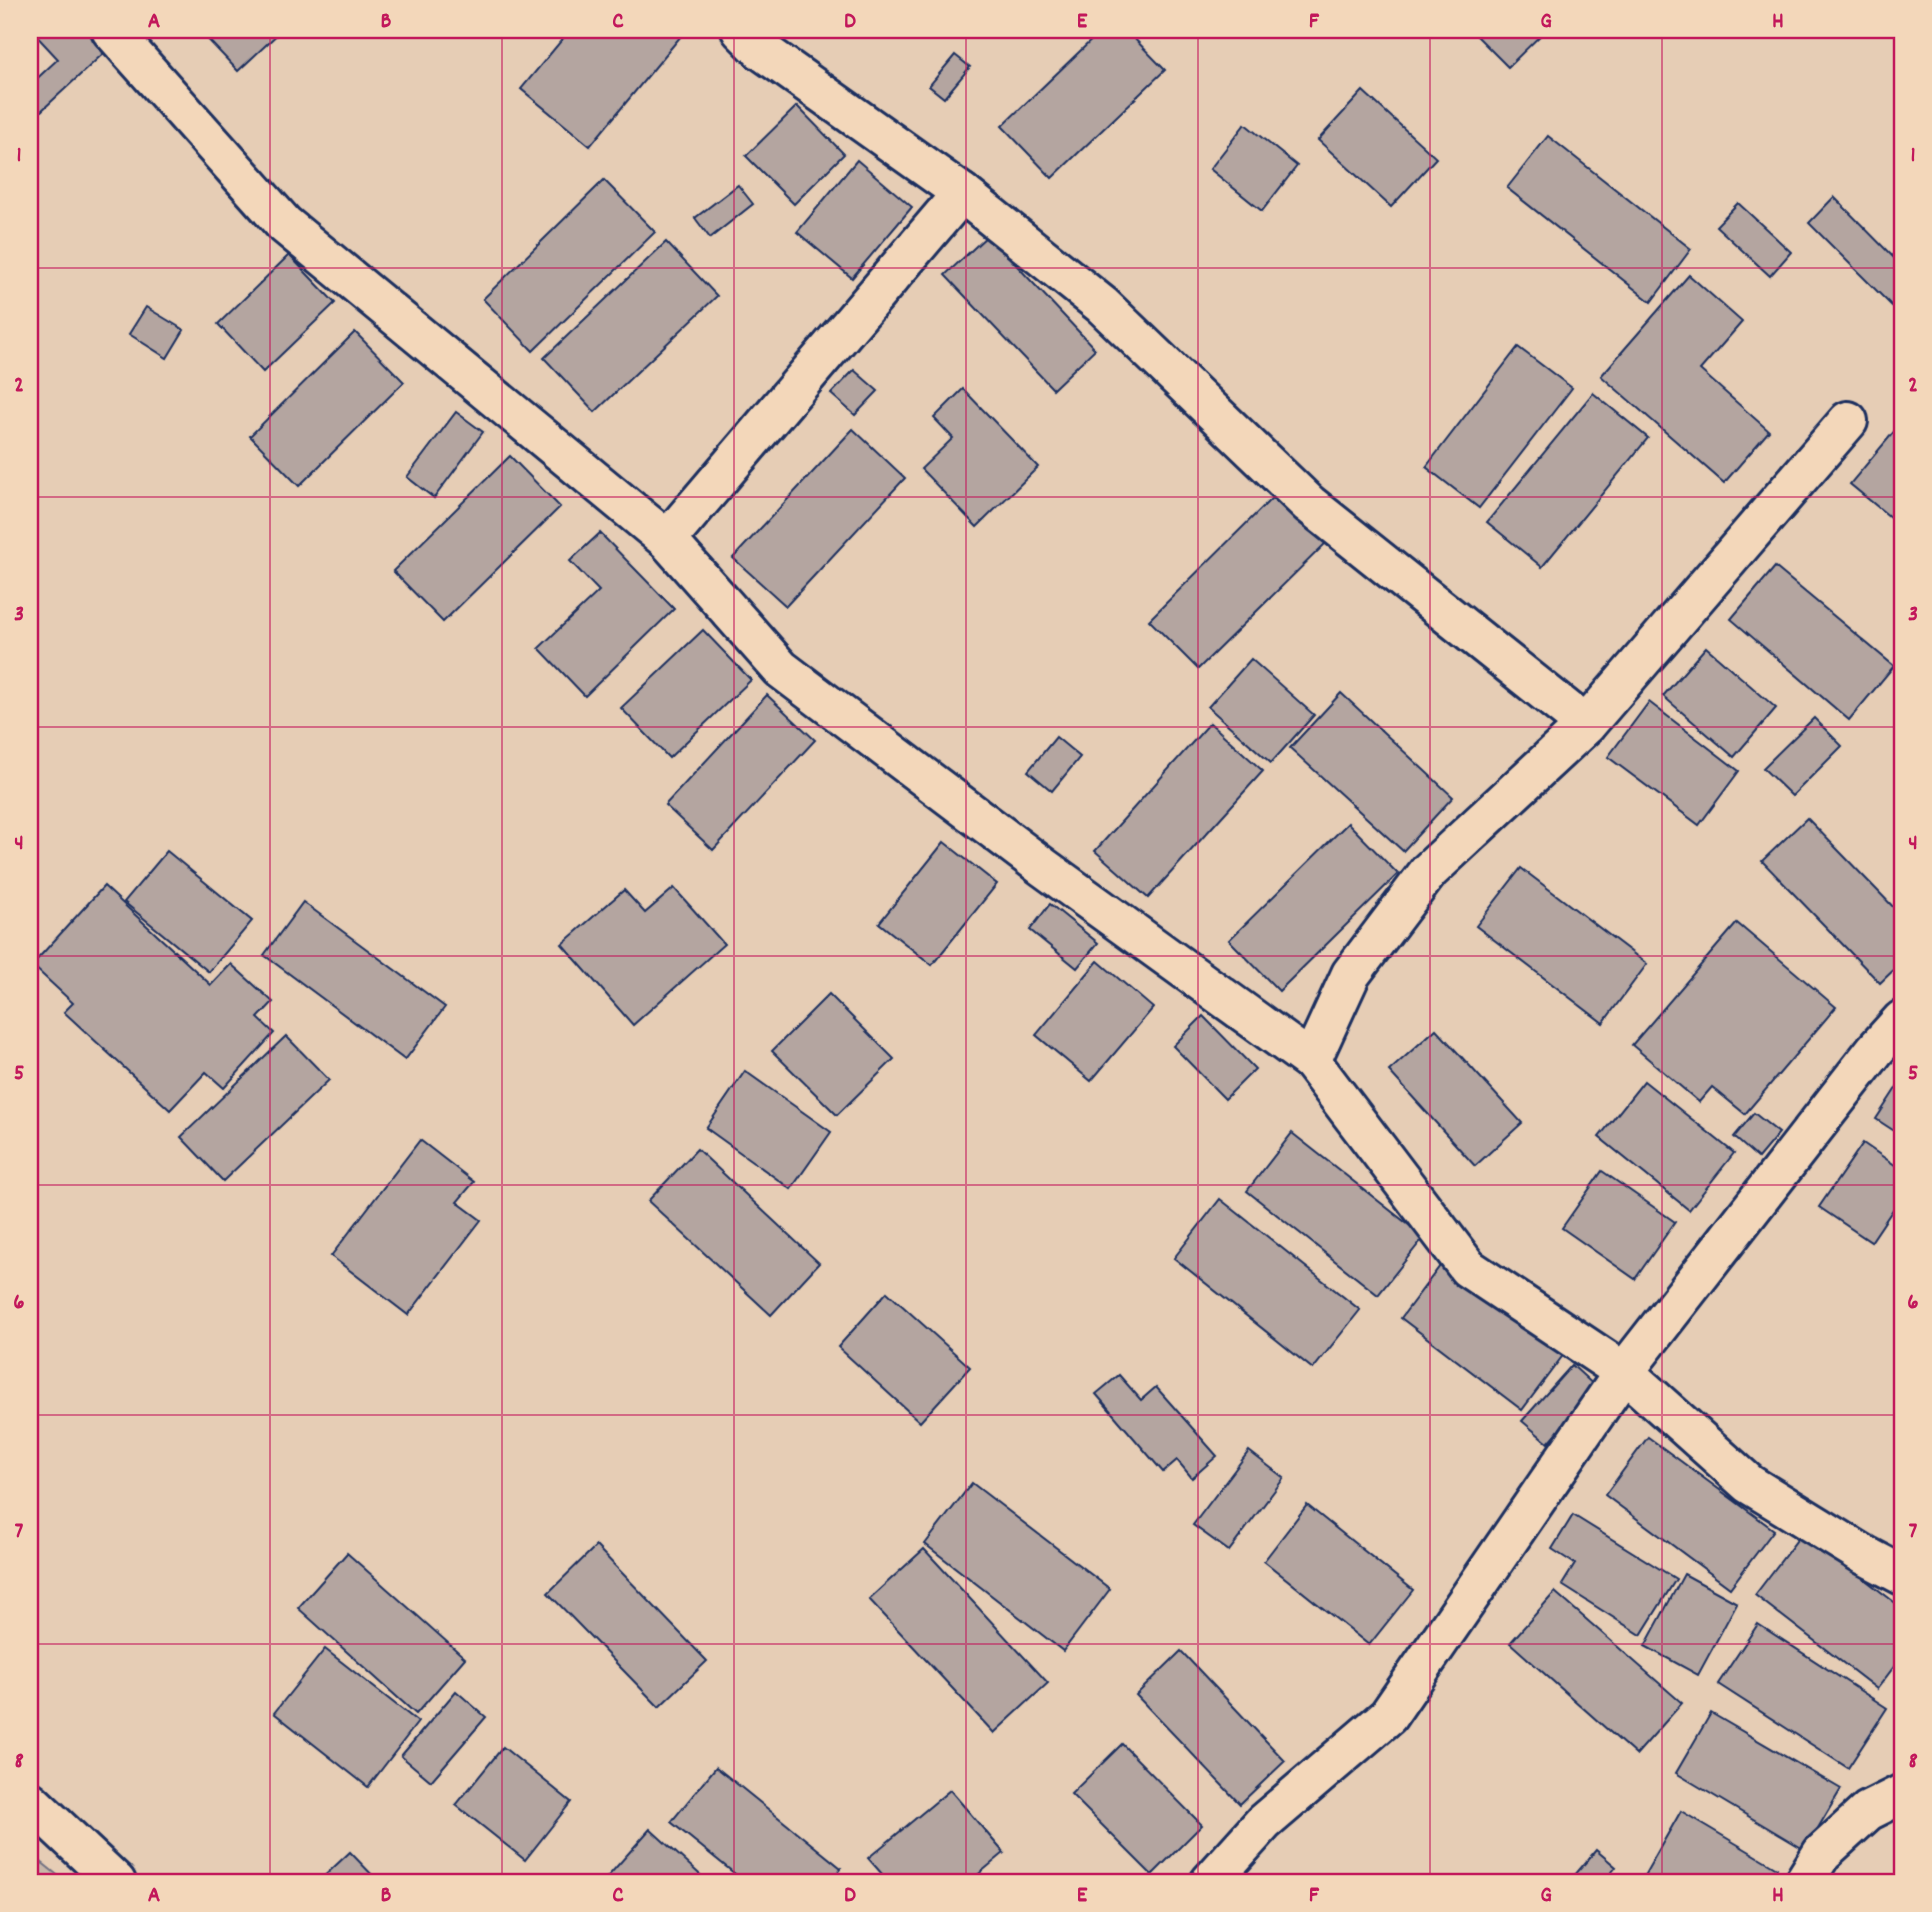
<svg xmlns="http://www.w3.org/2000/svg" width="1932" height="1912" viewBox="0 0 1932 1912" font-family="Dekko,sans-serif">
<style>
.forest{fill:url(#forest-crowns);stroke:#727283;stroke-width:2}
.building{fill:#b4a5a0;stroke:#1b2f5e;stroke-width:2}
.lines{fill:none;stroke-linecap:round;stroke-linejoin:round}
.street-casing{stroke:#1b2f5e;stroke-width:44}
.street{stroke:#f3d7ba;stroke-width:38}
.grid{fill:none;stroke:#c2185b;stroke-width:2;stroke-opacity:0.55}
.neatline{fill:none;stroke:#c2185b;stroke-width:2.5}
.grid-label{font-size:23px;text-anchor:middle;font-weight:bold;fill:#c2185b}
</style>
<defs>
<pattern id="forest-crowns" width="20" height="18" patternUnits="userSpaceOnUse" patternTransform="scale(1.75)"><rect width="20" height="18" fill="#c8b6a8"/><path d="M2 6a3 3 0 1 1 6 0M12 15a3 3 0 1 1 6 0" fill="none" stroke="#a2948c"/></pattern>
</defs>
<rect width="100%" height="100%" fill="#e6cdb5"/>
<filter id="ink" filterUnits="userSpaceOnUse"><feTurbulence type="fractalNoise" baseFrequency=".0143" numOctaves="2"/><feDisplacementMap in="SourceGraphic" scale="14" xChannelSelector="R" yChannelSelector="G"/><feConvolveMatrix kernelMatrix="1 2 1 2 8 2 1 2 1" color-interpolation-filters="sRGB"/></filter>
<g filter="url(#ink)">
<polygon class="forest" points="30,1853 66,1882 30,1882"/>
<g class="building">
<polygon points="31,30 86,30 106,51 40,112 30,101 30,85 58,59"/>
<polygon points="199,30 282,30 238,71"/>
<polygon points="570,30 686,30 590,146 521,89"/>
<polygon points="1102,30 1126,30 1165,70 1052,178 1002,126"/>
<polygon points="1471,30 1546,30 1508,67"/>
<polygon points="955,55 970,67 944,98 929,86"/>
<polygon points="1363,91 1436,158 1391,207 1318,140"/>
<polygon points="797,106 844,154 794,204 746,156"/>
<polygon points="1245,124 1297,166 1262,211 1210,169"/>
<polygon points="1548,136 1691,249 1651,302 1507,188"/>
<polygon points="857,160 912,207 852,278 797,232"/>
<polygon points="604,180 655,232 533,351 483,299"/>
<polygon points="738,185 753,204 710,238 695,218"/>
<polygon points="1834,197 1902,266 1902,316 1809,223"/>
<polygon points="1738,203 1791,252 1770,276 1716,226"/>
<polygon points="988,235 1095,349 1053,389 945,275"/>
<polygon points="666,242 717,296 595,412 544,358"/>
<polygon points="289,255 335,303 263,372 218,324"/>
<polygon points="1689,275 1742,322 1700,370 1769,431 1724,483 1601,376"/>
<polygon points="146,307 184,330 167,358 129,334"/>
<polygon points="355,332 404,382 299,486 250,436"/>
<polygon points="1518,347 1572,388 1479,508 1426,467"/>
<polygon points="854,370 878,391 855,415 831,394"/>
<polygon points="963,389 1038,467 977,527 921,469 953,438 934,418"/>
<polygon points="1593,393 1648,438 1542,567 1487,522"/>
<polygon points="456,412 483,432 434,498 407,477"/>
<polygon points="1897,428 1902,433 1902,527 1850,484"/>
<polygon points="853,429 905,478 786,606 733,558"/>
<polygon points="510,456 560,507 443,622 393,571"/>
<polygon points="1282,488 1331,538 1198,669 1149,620"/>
<polygon points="600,533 674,609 585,696 539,648 599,591 570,561"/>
<polygon points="1775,567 1894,666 1849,720 1731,619"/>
<polygon points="703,630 751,680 669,758 621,708"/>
<polygon points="1706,647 1776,708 1734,757 1663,696"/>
<polygon points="1251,659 1314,715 1271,763 1208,707"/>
<polygon points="1341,693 1453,797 1403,851 1290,748"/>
<polygon points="767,695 815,740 713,850 665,805"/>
<polygon points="1649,702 1739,771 1699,825 1608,757"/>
<polygon points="1814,718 1842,746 1792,796 1763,768"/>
<polygon points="1210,723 1263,771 1148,898 1095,851"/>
<polygon points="1056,737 1080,757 1052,791 1028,771"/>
<polygon points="1807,818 1902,916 1902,962 1880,983 1762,861"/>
<polygon points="1348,823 1398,874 1279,991 1229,940"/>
<polygon points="944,842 997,884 932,965 879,923"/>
<polygon points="167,851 252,921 209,972 124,902"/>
<polygon points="1521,868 1647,964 1603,1023 1476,926"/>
<polygon points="104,886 211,985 231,964 273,1002 258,1018 274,1033 224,1088 206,1072 170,1110 64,1012 73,1003 32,965"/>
<polygon points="674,888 724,944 633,1025 562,944 624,890 645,913"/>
<polygon points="303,902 445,1007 405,1060 264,955"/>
<polygon points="1050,904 1098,943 1077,968 1030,930"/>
<polygon points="1737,923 1836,1007 1745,1114 1712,1087 1699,1102 1632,1045"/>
<polygon points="1098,961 1153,1008 1091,1081 1036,1035"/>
<polygon points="829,994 894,1059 837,1115 772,1051"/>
<polygon points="1203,1016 1255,1069 1225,1099 1173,1046"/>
<polygon points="1436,1029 1522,1123 1475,1166 1389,1071"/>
<polygon points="286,1036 329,1080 223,1181 181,1137"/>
<polygon points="745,1071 831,1132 791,1189 706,1128"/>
<polygon points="1902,1079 1902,1136 1876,1119"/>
<polygon points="1644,1081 1734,1153 1689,1210 1599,1137"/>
<polygon points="1754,1113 1779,1133 1758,1158 1734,1137"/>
<polygon points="1292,1133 1424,1237 1378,1295 1247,1191"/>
<polygon points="420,1140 474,1182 457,1202 481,1220 408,1315 331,1256"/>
<polygon points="1863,1143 1902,1170 1902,1196 1871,1242 1819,1207"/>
<polygon points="697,1149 819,1263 771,1315 648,1201"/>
<polygon points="1602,1171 1675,1222 1635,1279 1562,1228"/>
<polygon points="1220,1199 1360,1310 1313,1369 1174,1258"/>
<polygon points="1449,1254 1570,1346 1522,1410 1401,1318"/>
<polygon points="887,1292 970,1367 920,1422 838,1347"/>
<polygon points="1572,1365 1597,1388 1548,1443 1522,1421"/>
<polygon points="1119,1375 1141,1400 1156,1387 1217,1456 1192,1478 1177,1460 1163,1472 1096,1394"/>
<polygon points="1648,1437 1774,1530 1730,1588 1605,1495"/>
<polygon points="1249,1451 1284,1478 1229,1551 1193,1525"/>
<polygon points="972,1483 1110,1589 1063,1651 925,1544"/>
<polygon points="1307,1505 1413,1590 1369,1645 1264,1561"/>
<polygon points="1573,1515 1676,1579 1641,1635 1562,1585 1575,1564 1552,1549"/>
<polygon points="1803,1532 1902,1608 1902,1656 1877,1689 1755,1595"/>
<polygon points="596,1546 707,1661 659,1707 548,1593"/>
<polygon points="924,1549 1048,1683 994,1733 869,1599"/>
<polygon points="347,1553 465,1658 416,1714 298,1608"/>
<polygon points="1684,1574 1737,1603 1698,1675 1645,1646"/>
<polygon points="1555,1592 1682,1703 1636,1755 1510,1643"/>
<polygon points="1758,1624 1887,1708 1848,1768 1718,1684"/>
<polygon points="325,1649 418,1722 368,1787 274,1713"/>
<polygon points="1181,1651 1285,1761 1240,1804 1136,1695"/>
<polygon points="456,1691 486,1717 431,1781 401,1756"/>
<polygon points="1711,1713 1841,1789 1805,1850 1676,1773"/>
<polygon points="1122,1744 1202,1825 1152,1875 1071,1794"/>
<polygon points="503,1747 571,1802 525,1860 456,1805"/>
<polygon points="716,1767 841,1868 830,1882 745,1882 671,1822"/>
<polygon points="950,1790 1004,1853 969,1882 889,1882 868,1858"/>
<polygon points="1681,1811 1777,1868 1769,1882 1643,1882 1641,1881"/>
<polygon points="650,1829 708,1882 603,1882"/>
<polygon points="1596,1850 1616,1867 1604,1882 1569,1882"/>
<polygon points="350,1852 379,1882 318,1882"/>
</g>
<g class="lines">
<g class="street-casing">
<g id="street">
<polyline points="111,30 284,224 667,540 781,669 1043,867 1311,1061 1468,1268 1624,1372 1749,1484 1866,1556 1902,1575"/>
<polyline points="741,30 761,50 962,193 1102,305 1309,504 1586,725"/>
<polyline points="667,540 962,193"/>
<polyline points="1311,1061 1351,974 1429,871 1586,725 1848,421"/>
<polyline points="30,1801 116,1882"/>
<polyline points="1210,1882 1264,1822 1388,1716 1624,1372 1875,1050 1902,1020"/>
<polyline points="1804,1882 1822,1853 1868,1811 1902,1794"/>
</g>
</g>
<use href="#street" class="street"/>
</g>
</g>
<path class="grid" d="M270,30V1882M502,30V1882M734,30V1882M966,30V1882M1198,30V1882M1430,30V1882M1662,30V1882M30,268H1902M30,497H1902M30,727H1902M30,956H1902M30,1185H1902M30,1415H1902M30,1644H1902"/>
<rect width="1932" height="1912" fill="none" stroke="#f3d7ba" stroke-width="77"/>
<rect x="38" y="38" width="1856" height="1836" class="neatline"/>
<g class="grid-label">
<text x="154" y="27">A</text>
<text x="386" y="27">B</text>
<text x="618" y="27">C</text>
<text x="850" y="27">D</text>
<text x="1082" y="27">E</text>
<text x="1314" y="27">F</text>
<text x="1546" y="27">G</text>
<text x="1778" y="27">H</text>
<text x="19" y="161">1</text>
<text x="1913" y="161">1</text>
<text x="19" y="391">2</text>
<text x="1913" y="391">2</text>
<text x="19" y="620">3</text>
<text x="1913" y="620">3</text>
<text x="19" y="849">4</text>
<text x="1913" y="849">4</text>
<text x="19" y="1079">5</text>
<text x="1913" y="1079">5</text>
<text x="19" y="1308">6</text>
<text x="1913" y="1308">6</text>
<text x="19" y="1537">7</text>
<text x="1913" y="1537">7</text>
<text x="19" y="1767">8</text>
<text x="1913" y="1767">8</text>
<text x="154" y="1901">A</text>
<text x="386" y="1901">B</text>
<text x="618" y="1901">C</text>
<text x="850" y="1901">D</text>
<text x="1082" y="1901">E</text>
<text x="1314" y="1901">F</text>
<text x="1546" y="1901">G</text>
<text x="1778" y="1901">H</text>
</g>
</svg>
